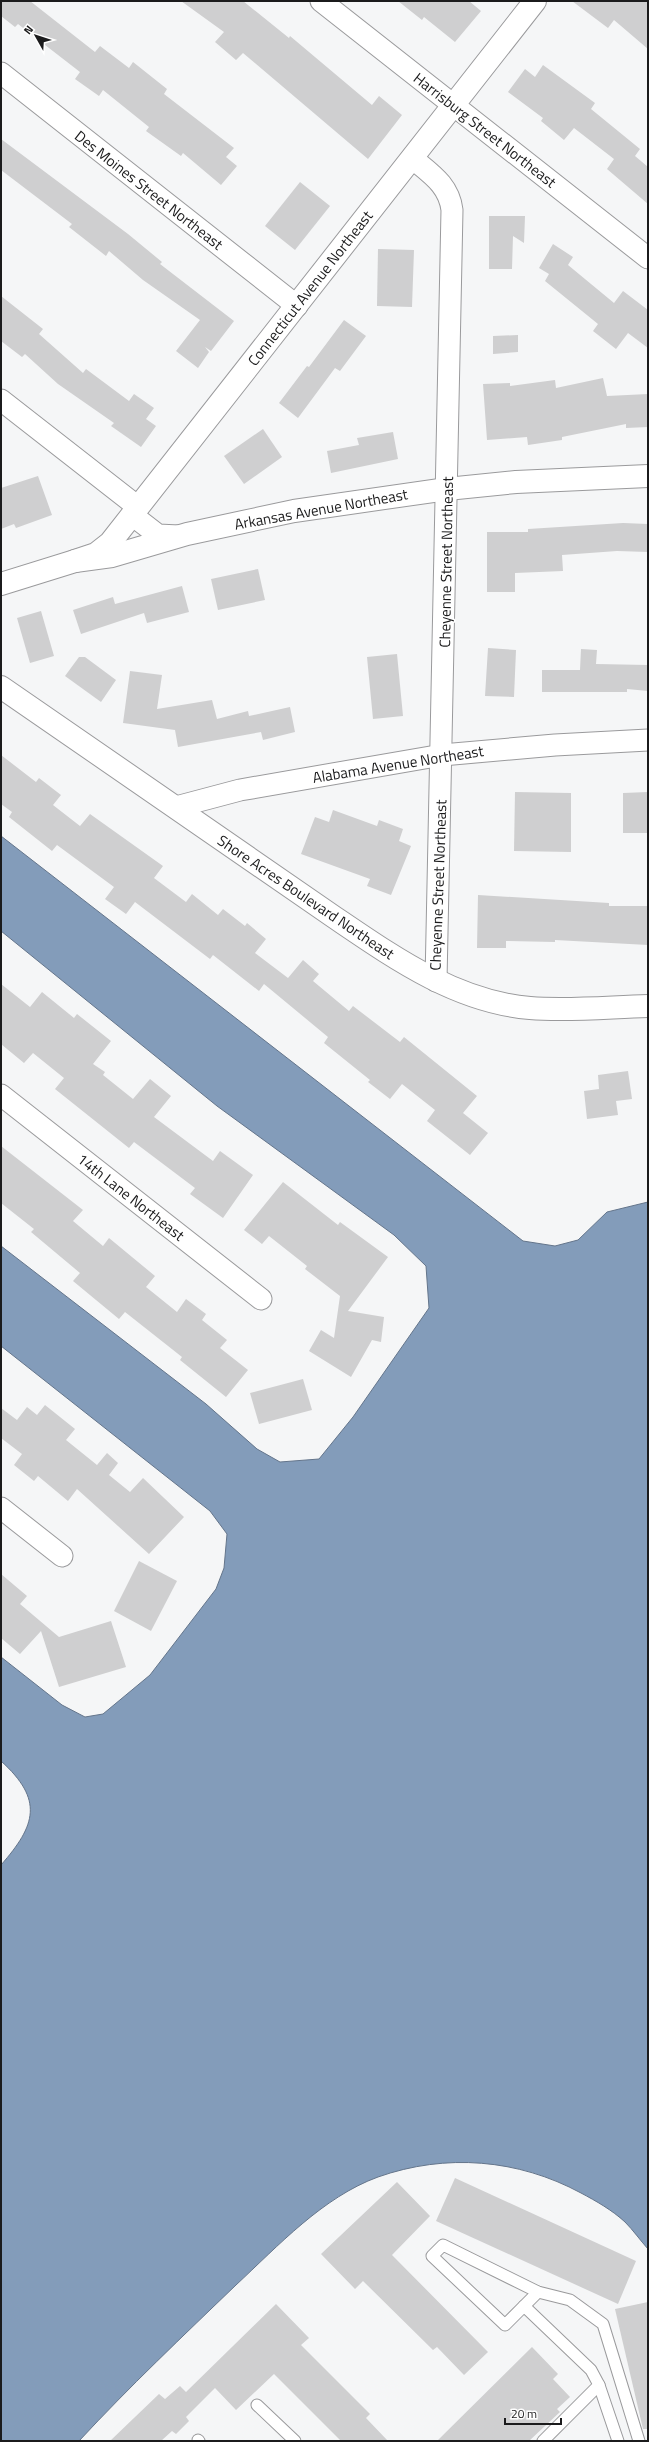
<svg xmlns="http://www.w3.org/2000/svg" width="649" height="2442" viewBox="0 0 649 2442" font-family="'Titillium Web',sans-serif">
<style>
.water{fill:#839cba;stroke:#64758b}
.building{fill:#cfcfd0}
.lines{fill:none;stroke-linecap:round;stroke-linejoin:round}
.lane-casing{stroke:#9a9a9c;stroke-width:13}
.street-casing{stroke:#9a9a9c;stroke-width:23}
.secondary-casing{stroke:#9a9a9c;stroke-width:24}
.lane{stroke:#fff;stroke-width:11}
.street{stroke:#fff;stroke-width:21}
.secondary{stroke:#fff;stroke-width:22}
.labels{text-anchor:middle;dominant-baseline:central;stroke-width:3;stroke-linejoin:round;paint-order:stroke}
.street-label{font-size:15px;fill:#1b1b1c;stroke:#fff}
</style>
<rect width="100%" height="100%" fill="#f5f6f7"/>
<path class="water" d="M1,836L523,1241L555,1246L578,1240L607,1212L648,1202V2249C640,2240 633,2230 625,2222C612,2210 596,2201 581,2193C518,2159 446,2153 378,2177C323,2197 278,2246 236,2285C183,2336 129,2387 79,2441H1V1865C36,1825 44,1800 1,1761V1657L62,1705L85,1717L103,1714L150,1675L216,1589L224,1568L227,1534L210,1511L1,1346V1246L206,1404L257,1449L280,1462L319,1459L353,1417L429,1308L426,1266L394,1235L217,1106L1,931Z"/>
<g class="building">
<polygon points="1,1 30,1 95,52 100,46 129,68 133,62 167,89 164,94 234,148 226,157 237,166 221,185 183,153 181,156 146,131 149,127 103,90 99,96 75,79 80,72 18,24 15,27 1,16"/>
<polygon points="181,1 243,1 289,38 290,36 372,105 379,96 402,115 368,159 243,53 236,60 215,42 224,32"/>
<polygon points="398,1 469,1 481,11 455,42 424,17 422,20"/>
<polygon points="572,1 648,1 648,49 614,20 608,28"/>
<polygon points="543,65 595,103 591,109 640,149 635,156 648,167 648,204 607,169 614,159 574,128 564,140 541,121 543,118 508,92 525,69 535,77"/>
<polygon points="1,139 128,234 162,262 160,264 234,321 211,351 205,347 209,352 198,368 176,351 200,320 143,280 109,251 106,256 69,227 72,224 1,170"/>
<polygon points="300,182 330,206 295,250 265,226"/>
<polygon points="489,216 525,216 524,243 513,236 512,269 489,269"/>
<polygon points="553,244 573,257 568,265 614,303 623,291 648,310 648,348 628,333 616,349 593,331 598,324 545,281 549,274 539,268"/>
<polygon points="378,249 414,250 412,307 377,306"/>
<polygon points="1,296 43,329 39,334 83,373 86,369 129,401 134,394 154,408 146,419 156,426 141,447 111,426 114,423 58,384 25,354 22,357 1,341"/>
<polygon points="344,320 366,336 340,371 335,368 298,418 279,403 307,366 309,367"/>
<polygon points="518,335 518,352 493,354 493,336"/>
<polygon points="603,378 607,396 648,394 648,427 626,428 626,424 562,437 562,440 528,445 527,437 487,440 483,384 510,383 510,386 555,380 556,388"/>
<polygon points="263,429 282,457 244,484 224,456"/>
<polygon points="393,432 398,459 331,473 327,451 359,445 357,438"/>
<polygon points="38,476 52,515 16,528 14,524 1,529 1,488"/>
<polygon points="623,523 648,524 648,552 617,551 562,555 563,571 515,573 515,592 487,592 487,532 528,532 528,529"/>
<polygon points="258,569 265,600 218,610 211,579"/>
<polygon points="182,586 189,612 147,623 144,613 81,634 73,610 113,597 115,604"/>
<polygon points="41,611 54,656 30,663 17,618"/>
<polygon points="488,648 516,650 514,697 485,696"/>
<polygon points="581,649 597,650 596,664 648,665 648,691 627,689 627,692 542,692 542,670 580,670"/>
<polygon points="397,654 403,716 373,719 367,657"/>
<polygon points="79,657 85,657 116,680 101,702 65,676"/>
<polygon points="130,671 162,675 157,709 212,700 217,719 248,711 249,716 290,707 295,732 263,740 261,732 178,747 175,730 123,723"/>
<polygon points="1,755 36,782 39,778 61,795 53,805 80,826 90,814 163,866 154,878 186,902 192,894 218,915 223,909 245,926 247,923 266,939 255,953 288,978 303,960 319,974 313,981 349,1011 353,1006 400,1042 404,1037 477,1096 463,1113 488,1133 470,1155 427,1121 435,1110 402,1084 390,1099 368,1082 370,1080 324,1043 328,1037 264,984 259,991 213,955 210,959 135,902 126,914 105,899 114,887 57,845 52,851 9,817 12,812 1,804"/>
<polygon points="515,792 571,793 571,852 514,851"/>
<polygon points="648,792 648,833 623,833 623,793"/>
<polygon points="333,810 377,826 379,820 403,829 399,841 411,846 391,895 367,886 370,879 301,854 315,817 329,822"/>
<polygon points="478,895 609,903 609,906 648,906 648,945 555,940 555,942 506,941 506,948 477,948"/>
<polygon points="1,984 30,1007 42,992 74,1018 77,1014 111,1041 93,1064 105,1072 103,1075 133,1099 150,1079 171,1096 154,1117 213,1161 220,1151 253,1175 223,1218 190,1194 195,1188 134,1142 129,1148 55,1089 64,1078 33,1053 24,1063 1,1044"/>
<polygon points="628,1071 632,1099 616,1101 618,1115 587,1119 584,1091 599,1089 598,1075"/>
<polygon points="1,1146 83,1210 73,1221 103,1246 109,1238 155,1276 146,1287 177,1312 186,1299 206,1314 202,1320 227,1340 220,1348 248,1370 226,1397 180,1360 182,1357 125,1312 119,1319 73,1281 80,1273 31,1232 34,1229 1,1203"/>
<polygon points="283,1182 338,1225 340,1222 388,1257 348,1311 384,1317 381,1342 372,1340 351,1377 309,1351 321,1330 334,1338 340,1296 305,1269 307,1266 269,1236 262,1244 244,1230"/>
<polygon points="303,1379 312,1410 259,1424 250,1393"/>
<polygon points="45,1405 75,1429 66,1440 97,1465 107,1453 118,1463 109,1475 130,1492 143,1478 184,1517 149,1554 77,1489 68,1501 38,1476 34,1481 14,1465 22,1454 1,1438 1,1408 17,1420 27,1407 37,1415"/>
<polygon points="139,1561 177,1581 151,1631 114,1611"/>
<polygon points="1,1574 27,1596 20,1604 59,1637 111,1621 126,1667 59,1687 41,1631 20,1654 1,1638"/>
<polygon points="455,2178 636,2261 618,2304 436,2221"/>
<polygon points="397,2182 430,2216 392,2255 488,2352 464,2375 437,2347 433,2350 363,2281 355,2289 321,2254"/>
<polygon points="648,2302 648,2429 643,2429 615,2309"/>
<polygon points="276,2304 309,2338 301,2345 370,2414 366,2418 388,2441 341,2441 274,2374 236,2410 215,2388 186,2417 189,2421 176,2434 172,2431 161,2441 110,2441 159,2394 165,2399 180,2386 186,2392"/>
<polygon points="532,2347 558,2374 553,2379 570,2397 557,2409 560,2412 529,2441 437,2441"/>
</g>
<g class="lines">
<g class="lane-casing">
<g id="lane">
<polyline points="524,2306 538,2292"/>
<polyline points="257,2405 295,2441"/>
<polyline points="198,2440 199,2441"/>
<polyline points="543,2441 599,2385"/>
<polyline points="618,2441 599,2385 591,2370 524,2306 505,2325 432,2256 443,2245 538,2292 570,2300 603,2324 639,2441"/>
</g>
</g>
<g class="street-casing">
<g id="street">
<polyline points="321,1 648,258"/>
<polyline points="1,73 297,306"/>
<path d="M412,158C431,174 449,185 452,210L436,981"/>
<polyline points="1,400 138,507"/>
<polyline points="132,515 158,535 179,536"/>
<polyline points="176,807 240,790 442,755 555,745 648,740"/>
<polyline points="1,1095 261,1299"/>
<polyline points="1,1508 62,1556"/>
</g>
</g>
<g class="secondary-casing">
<g id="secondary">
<polyline points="75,561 96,554 110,543 535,1"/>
<polyline points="1,584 75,561 112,556 187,534 294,511 447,489 516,482 648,476"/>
<path d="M1,687L334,917C393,957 456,1002 530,1008C569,1011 609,1007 648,1006"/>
</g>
</g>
<use href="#lane" class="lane"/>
<use href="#street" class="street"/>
<use href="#secondary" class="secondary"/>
</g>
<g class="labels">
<g class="street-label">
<text transform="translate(485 130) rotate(38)">Harrisburg Street Northeast</text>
<text transform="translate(149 190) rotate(38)">Des Moines Street Northeast</text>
<text transform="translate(310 288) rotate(-52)">Connecticut Avenue Northeast</text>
<text transform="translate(321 509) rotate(-10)">Arkansas Avenue Northeast</text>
<text transform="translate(446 562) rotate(-89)">Cheyenne Street Northeast</text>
<text transform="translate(398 764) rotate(-9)">Alabama Avenue Northeast</text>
<text transform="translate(438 885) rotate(-88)">Cheyenne Street Northeast</text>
<text transform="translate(306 897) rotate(34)">Shore Acres Boulevard Northeast</text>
<text transform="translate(131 1197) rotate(38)">14th Lane Northeast</text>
</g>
</g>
<rect width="649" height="2442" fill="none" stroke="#1b1b1c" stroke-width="4"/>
<g transform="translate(36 36) rotate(309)" stroke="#ffffff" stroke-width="3" paint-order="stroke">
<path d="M0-3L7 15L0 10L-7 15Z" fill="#1b1b1c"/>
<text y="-6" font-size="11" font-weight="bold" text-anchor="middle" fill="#1b1b1c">N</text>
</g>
<path d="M505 2418v6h56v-6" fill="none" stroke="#1b1b1c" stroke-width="2"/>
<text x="511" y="2418" font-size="12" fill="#1b1b1c" stroke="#ffffff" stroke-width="3" paint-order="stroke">20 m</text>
</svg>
